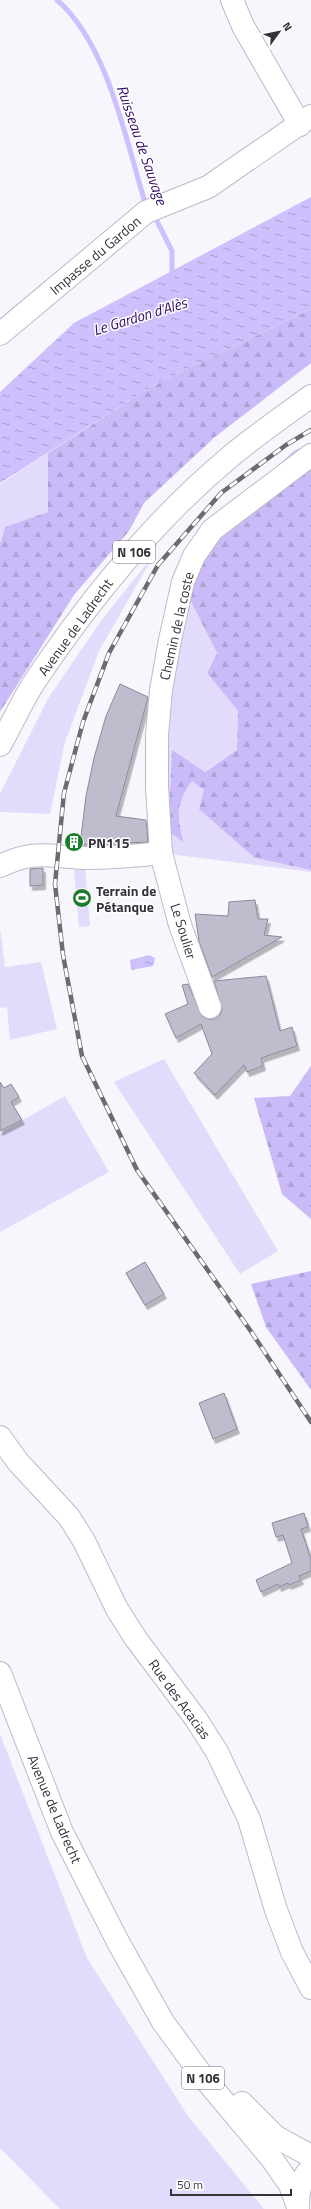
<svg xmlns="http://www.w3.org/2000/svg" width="311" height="2209" viewBox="0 0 311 2209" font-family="'Titillium Web',sans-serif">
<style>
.green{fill:#e2dbfb}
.forest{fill:url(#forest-firs)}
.water{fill:url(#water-ripples)}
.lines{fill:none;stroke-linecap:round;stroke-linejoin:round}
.stream{stroke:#cebffd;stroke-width:5}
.building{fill:#c0bcce;stroke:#8c8898;filter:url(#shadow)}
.minor-casing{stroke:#bdb9ca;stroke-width:24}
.major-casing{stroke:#bdb9ca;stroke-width:24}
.minor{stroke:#fff;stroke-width:22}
.major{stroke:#fff;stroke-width:22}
.rail-casing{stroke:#6d6b72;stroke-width:4.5}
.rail{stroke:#fff;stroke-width:3;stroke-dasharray:9;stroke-linecap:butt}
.labels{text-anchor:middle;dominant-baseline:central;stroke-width:3;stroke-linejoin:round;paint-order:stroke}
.shield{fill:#fff;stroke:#727075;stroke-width:1}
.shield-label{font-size:13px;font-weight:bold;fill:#35333a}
.street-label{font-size:14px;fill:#35333a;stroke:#fff}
.poi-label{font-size:14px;font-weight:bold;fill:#35333a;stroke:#fff;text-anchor:start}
.water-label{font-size:15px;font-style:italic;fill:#330c65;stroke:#fff}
</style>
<defs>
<pattern id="forest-firs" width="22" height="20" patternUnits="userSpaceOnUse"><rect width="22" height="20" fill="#cabbf8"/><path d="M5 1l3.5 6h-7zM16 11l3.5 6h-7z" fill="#aea1d5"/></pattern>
<pattern id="water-ripples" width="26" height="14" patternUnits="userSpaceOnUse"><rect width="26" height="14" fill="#cebffd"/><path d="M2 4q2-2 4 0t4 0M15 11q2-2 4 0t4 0" fill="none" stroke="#a89cce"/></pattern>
<filter id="shadow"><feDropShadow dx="2.5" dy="4.5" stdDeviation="0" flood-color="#0004"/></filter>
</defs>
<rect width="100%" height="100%" fill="#f7f6fd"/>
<g class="green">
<polygon points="48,453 48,512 5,527 0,544 0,484"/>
<polygon points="155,553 99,651 65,742 50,814 0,812 0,794 49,697 101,621"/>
<path d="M176,572L217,653L207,673L238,711L237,750L204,772L172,751L168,831L184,843C177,812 175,808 192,781L205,790L255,858L311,870V872L161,853Z"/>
<polygon points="85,868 90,926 79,927 74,870"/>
<polygon points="0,928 5,967 41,962 57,1029 10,1040 7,1007 0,1008"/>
<polygon points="164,1059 278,1251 240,1274 114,1082"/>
<polygon points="65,1096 109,1172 0,1232 0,1133"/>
<polygon points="0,1734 87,1958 188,2116 264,2209 60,2209 0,2148"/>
</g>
<g class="forest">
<polygon points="311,309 311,363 215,437 144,503 129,531 74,595 0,712 0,544 5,527 48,512 48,453 151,387"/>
<path d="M311,443V870L255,858L199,809L204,790L192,781C175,805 177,816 184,843L168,831L172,750L205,772L237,750L238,711L207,673L217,653L176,572L196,541L294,451Z"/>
<polygon points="311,1066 311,1219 282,1194 254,1098 290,1096"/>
<polygon points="311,1271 311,1390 266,1327 251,1284"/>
</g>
<g class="water">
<polygon points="311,197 311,309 151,387 0,483 0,392 74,323"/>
<polygon points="149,955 155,958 153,966 131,970 130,960"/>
</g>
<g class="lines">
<g class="stream">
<path d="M57,0C107,43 125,137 144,199L149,206"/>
<polyline points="154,215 172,251 172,276"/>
</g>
</g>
<g class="building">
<polygon points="120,684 148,697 116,816 146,820 148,842 80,845 86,796 94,758 106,716"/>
<polygon points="43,868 43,885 30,886 30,869"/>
<polygon points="255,900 258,919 268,919 264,935 282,937 212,977 199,941 195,914 228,916 229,902"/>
<polygon points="266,976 280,1031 292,1027 297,1046 261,1058 263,1066 247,1072 244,1065 215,1095 194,1073 212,1054 201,1024 176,1038 165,1014 188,1004 182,985 188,984 202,1016 207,1019 215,1019 220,1015 222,1009 214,981"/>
<polygon points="0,1082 4,1088 11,1084 19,1097 11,1102 22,1120 0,1131"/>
<polygon points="145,1262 164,1294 145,1305 126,1273"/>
<polygon points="224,1393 237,1429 213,1439 199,1403"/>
<polygon points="304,1513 308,1527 301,1529 311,1559 311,1571 299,1576 301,1580 289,1585 288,1583 279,1587 278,1584 261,1592 256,1580 292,1563 283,1535 276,1537 272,1523"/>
</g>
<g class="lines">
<g class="minor-casing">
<g id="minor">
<polyline points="232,0 243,26 300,125"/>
<polyline points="0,334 146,212 208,187 311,116"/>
<path d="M0,866C36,849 48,857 84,858C110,858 135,856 161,853"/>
<polyline points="210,1007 180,925 161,853 157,786 157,735 161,690 170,640 183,582 194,556 212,530 311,455"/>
<polyline points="0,1437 18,1462 69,1517 84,1541 117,1609 136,1639 196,1719 217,1752 249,1819 276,1910 292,1952 311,1988"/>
</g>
</g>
<g class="major-casing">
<g id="major">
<path d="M0,745C12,724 22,701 35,681C90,599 154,520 231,456C256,435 284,416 311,396"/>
<polyline points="0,1673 62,1832 118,1942 163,2022 204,2078 272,2159 290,2185 298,2207"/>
<polyline points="242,2103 276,2137 311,2156"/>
<path d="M298,2206C298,2192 300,2178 311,2169"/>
</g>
</g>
<use href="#minor" class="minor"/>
<use href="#major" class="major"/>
<g class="rail-casing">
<polyline id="rail" points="311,430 286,445 221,493 158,565 109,653 83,722 64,793 55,884 63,955 82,1056 137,1170 250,1330 311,1422"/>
</g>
<use href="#rail" class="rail"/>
</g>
<defs>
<g id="building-disc" transform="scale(1)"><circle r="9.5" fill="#1d7c2d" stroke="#fff"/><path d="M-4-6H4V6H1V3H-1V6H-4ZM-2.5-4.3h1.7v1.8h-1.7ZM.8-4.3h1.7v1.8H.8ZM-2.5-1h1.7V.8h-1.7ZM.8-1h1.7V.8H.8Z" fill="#fff"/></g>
<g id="stadium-disc" transform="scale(1)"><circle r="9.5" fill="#1d7c2d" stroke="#fff"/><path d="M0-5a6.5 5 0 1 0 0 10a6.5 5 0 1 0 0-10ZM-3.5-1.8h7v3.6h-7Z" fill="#fff"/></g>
</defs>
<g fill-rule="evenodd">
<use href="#building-disc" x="74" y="842"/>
<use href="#stadium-disc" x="82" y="898"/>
</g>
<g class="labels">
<g class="shield">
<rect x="113" y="541" width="42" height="22" rx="3"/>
<rect x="182" y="2067" width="42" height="22" rx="3"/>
</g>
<g class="shield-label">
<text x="134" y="552">N 106</text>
<text x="203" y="2078">N 106</text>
</g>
<g class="street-label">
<text transform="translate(95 255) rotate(-40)">Impasse du Gardon</text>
<text transform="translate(176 626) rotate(-77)">Chemin de la coste</text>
<text transform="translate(75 627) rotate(-54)">Avenue de Ladrecht</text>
<text transform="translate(184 931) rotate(73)">Le Soulier</text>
<text transform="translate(180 1699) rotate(54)">Rue des Acacias</text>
<text transform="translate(55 1809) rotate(67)">Avenue de Ladrecht</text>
</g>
<g class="poi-label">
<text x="88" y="842">PN115</text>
<text x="96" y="890">Terrain de<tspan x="96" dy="16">Pétanque</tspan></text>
</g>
<g class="water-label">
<text transform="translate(142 145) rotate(71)">Ruisseau de Sauvage</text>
<text transform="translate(140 316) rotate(-17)">Le Gardon d'Alès</text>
</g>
</g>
<g transform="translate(279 32) rotate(57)" stroke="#ffffff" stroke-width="3" paint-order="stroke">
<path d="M0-3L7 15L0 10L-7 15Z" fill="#35333a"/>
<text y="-6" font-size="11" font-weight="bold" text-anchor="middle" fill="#35333a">N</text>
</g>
<path d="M171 2189v6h120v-6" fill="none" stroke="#35333a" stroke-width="2"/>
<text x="177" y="2189" font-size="12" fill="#35333a" stroke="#ffffff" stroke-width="3" paint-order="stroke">50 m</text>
</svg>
